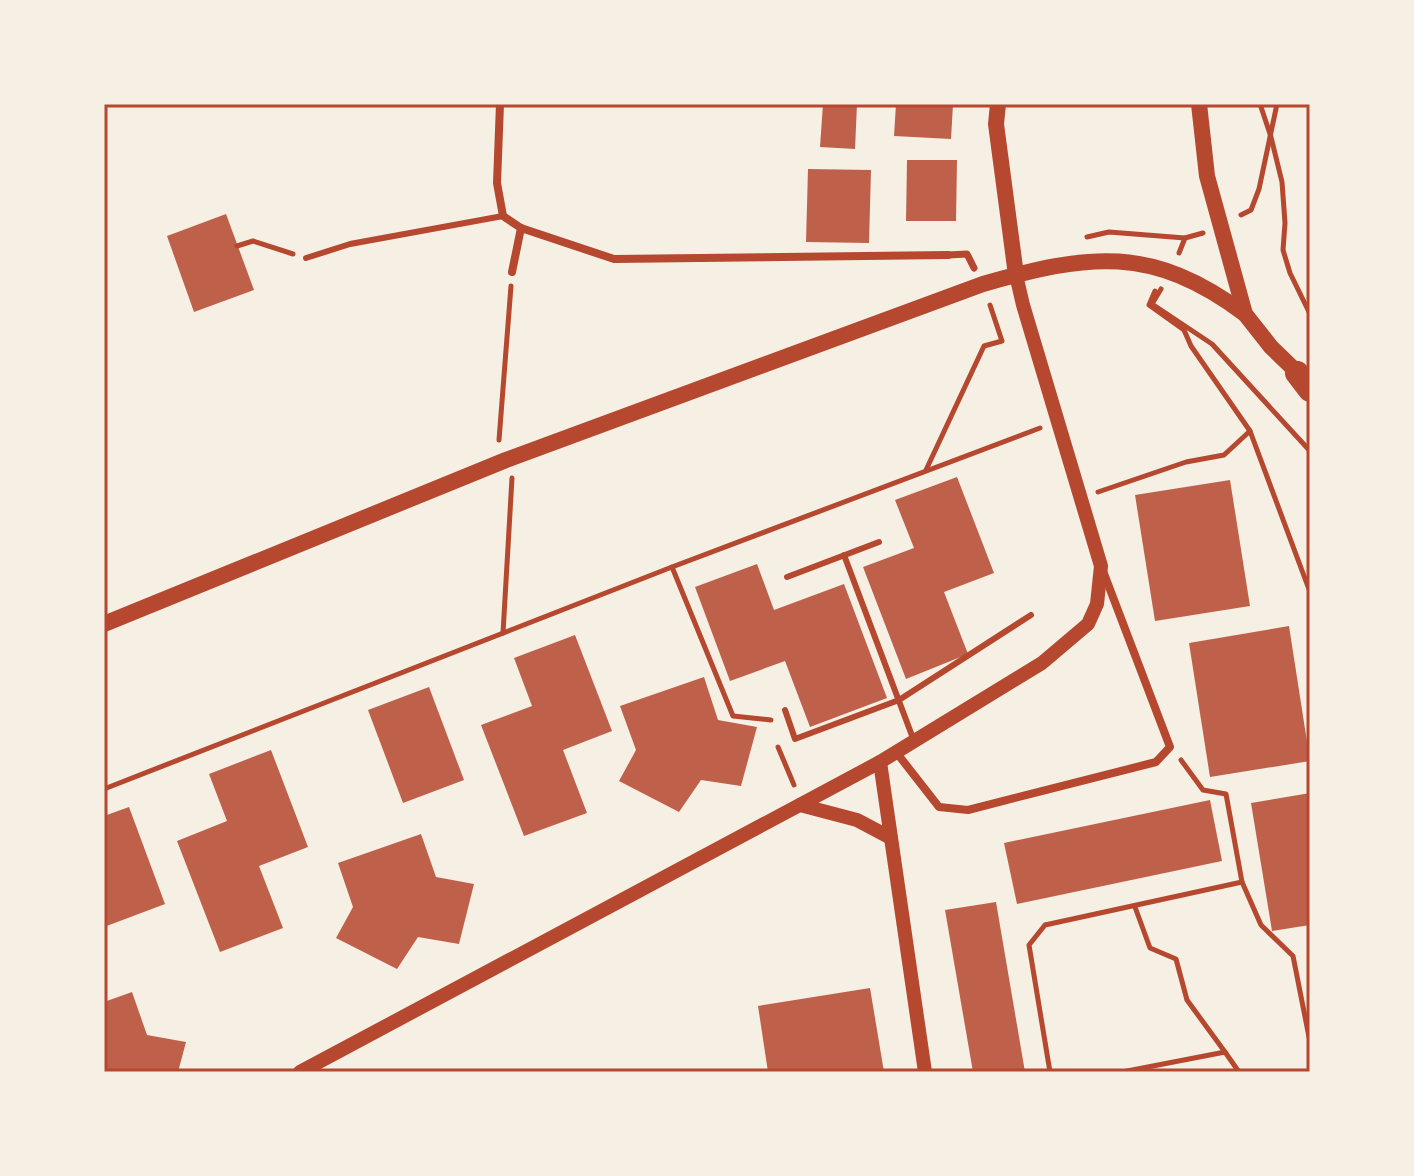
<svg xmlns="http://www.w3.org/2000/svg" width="1414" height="1176" viewBox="0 0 1414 1176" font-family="'Sofia Sans Condensed',sans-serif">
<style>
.building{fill:#bf614a}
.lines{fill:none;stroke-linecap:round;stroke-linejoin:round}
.path{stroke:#b5482f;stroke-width:5}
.service{stroke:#b5482f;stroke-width:6}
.pedestrian{stroke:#b5482f;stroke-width:7}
.minor{stroke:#b5482f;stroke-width:8}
.tertiary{stroke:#b5482f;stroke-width:14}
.secondary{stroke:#b5482f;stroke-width:16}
.motorway{stroke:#b5482f;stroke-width:24}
.neatline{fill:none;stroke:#b5482f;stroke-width:3}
</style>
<rect width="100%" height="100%" fill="#f6efe4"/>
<g class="building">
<polygon points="823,104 857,104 855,149 820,147"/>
<polygon points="896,104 953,104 951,139 894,136"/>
<polygon points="907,160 957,160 956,221 906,221"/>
<polygon points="808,169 871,170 869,243 806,242"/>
<polygon points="226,214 254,290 194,312 167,236"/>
<polygon points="957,477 994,573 944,592 968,654 906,679 863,567 914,548 895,500"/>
<polygon points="1230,480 1250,606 1155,621 1135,495"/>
<polygon points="757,564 774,610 844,584 887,698 810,727 785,661 730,681 695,587"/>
<polygon points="1289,626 1310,761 1210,777 1189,643"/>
<polygon points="575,635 612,731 563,750 587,813 524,836 481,725 532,706 514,658"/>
<polygon points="704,677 718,720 757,727 741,786 701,780 679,812 619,781 636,750 620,706"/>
<polygon points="429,687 464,780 403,803 368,710"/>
<polygon points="271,750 308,847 259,866 283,928 220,952 177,841 227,821 209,774"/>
<polygon points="1310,793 1310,925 1272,931 1251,803"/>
<polygon points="1210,800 1222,861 1017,904 1004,843"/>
<polygon points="129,807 165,904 104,927 104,816"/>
<polygon points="421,834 436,877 474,884 459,944 418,937 397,969 336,938 353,907 338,863"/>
<polygon points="996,902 1025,1072 973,1072 945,910"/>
<polygon points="870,988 884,1072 768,1072 758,1006"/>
<polygon points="132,992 147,1035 186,1042 178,1072 104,1072 104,1002"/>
</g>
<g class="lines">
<g class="path">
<polyline points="1260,104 1271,137 1282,182 1285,223 1283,250 1290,273 1310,314"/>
<polyline points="1241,215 1251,210 1259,189 1277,104"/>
<polyline points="1087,237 1109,232 1185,238"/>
<polyline points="237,246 253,241 293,254"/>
<polyline points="1179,253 1185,238 1203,233"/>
<polyline points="1161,289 1152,304 1212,344 1310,451"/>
<polyline points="1155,291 1149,305 1184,330 1191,346 1250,431 1310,592"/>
<polyline points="499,440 511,286"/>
<polyline points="926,470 984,346 1002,341 990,305"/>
<polyline points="1098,492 1186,462 1224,455 1250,431"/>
<polyline points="672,567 733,716 771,720"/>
<polyline points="503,633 512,478"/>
<polyline points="778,747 794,785"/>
<polyline points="1181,760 1203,790 1226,794 1242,882 1261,925 1293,956 1310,1042"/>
<polyline points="104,789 672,567 1040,428"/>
<polyline points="1135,907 1150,948 1176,959 1187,1000 1225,1052"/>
<polyline points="1050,1072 1029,945 1045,925 1242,882"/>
<polyline points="1122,1072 1225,1052 1239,1072"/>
</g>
<g class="service">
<polyline points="306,258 350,244 503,216"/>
<polyline points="844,555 914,741"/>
<polyline points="787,577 879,542"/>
<polyline points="785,710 795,739 899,700 1031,615"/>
</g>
<polyline class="pedestrian" points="948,255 967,254 974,268"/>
<g class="minor">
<polyline points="500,104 497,183 503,216 521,228 614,259 948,255"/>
<polyline points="512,272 521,228"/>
<polyline points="896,752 939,807 968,810 1156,762 1170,747 1103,571"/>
</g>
<g class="tertiary">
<polyline points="880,762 925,1072"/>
<polyline points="800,805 857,820 891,838"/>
<polyline points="300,1072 880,762 1042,663 1088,624 1097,604 1101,566 1023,305 1016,275"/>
</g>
<g class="secondary">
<polyline points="998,104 996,124 1016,275"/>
<polyline points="1199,104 1207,176 1245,314 1271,347 1303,378"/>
<path d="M104,624L506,460L983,284C1089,254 1151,244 1245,314"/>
</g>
<polyline class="motorway" points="1297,373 1310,390"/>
</g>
<rect width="1414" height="1176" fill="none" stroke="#f6efe4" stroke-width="212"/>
<rect x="106" y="106" width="1202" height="964" class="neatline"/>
</svg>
